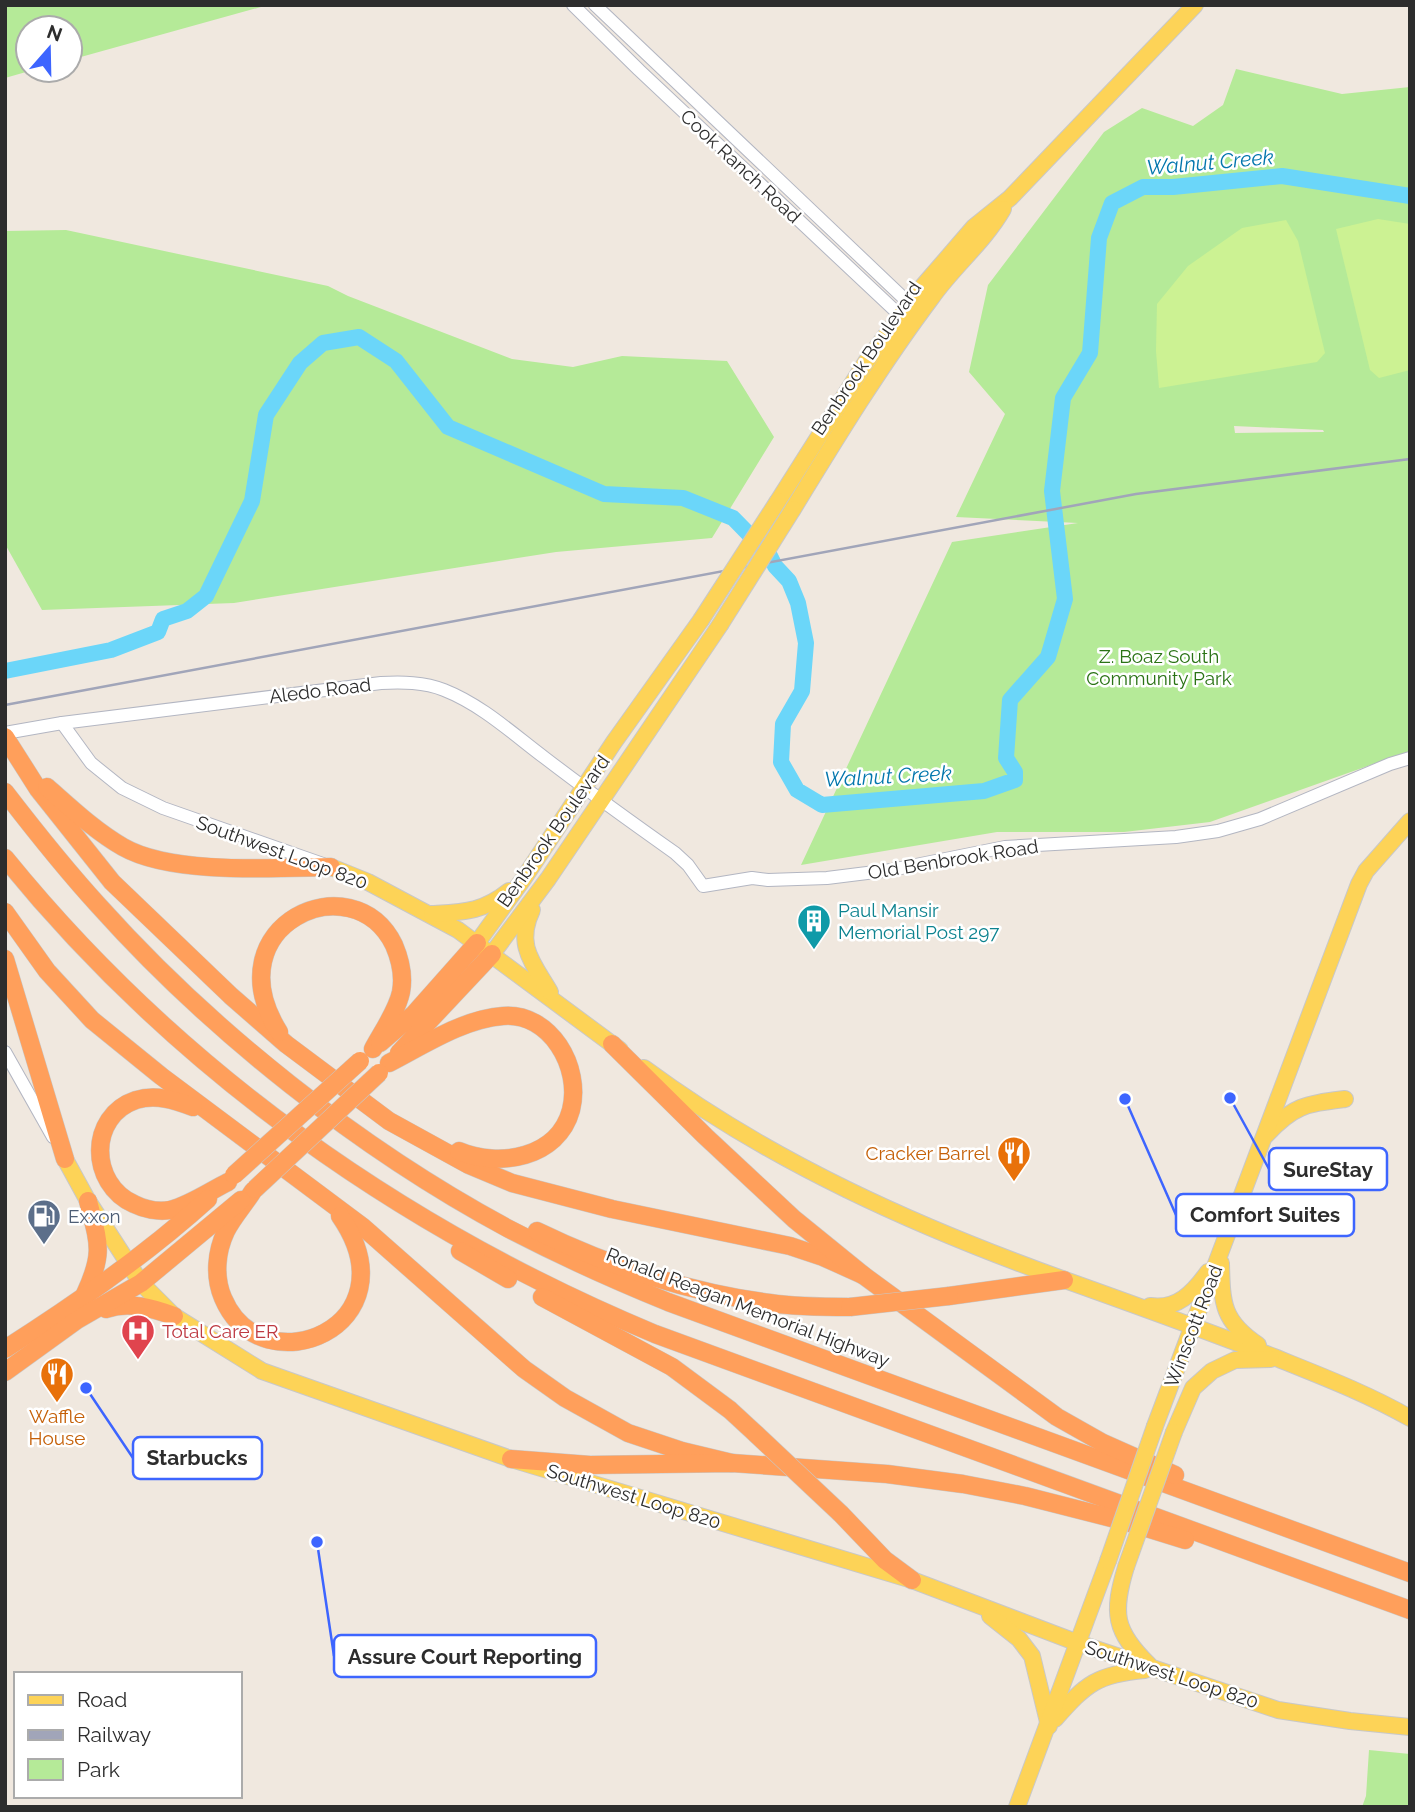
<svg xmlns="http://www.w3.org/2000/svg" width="1415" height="1812" viewBox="0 0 1415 1812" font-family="Raleway,sans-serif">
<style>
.green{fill:#b5ea98;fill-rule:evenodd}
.pitch{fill:#ccf293}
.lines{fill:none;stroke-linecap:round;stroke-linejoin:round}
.river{stroke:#6bd6f9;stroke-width:16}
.minor-casing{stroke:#b3b6c2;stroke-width:14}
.major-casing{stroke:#c8c8c8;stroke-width:18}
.highway-casing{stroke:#c8c8c8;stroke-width:19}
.minor{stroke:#fff;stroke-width:12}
.major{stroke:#fdd357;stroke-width:16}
.highway{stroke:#ff9f5b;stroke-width:18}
.rail{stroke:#a1a5b9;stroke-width:2.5}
.major-bridge-casing{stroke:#c8c8c8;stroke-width:18;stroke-linecap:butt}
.highway-bridge-casing{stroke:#c8c8c8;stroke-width:19;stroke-linecap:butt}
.major-bridge{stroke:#fdd357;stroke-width:16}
.highway-bridge{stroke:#ff9f5b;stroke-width:18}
.labels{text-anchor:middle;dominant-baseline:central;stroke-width:5;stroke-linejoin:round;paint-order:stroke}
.street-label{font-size:19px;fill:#2d2d2d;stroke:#fff}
.park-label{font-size:19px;fill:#2a7315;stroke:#fff}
.culture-label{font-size:19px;fill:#0d838f;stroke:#fff;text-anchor:start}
.food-label{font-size:19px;fill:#c56008;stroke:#fff;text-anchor:end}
.service-label{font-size:19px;fill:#4e5e75;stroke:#fff;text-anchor:start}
.health-label{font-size:19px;fill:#be3a42;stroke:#fff;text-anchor:start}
.water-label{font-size:21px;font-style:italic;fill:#0276ad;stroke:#fff}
.leader{fill:none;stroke:#3d65ff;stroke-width:2.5}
.callout-dot{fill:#3d65ff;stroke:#fff;stroke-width:2.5}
.callout{fill:#fff;stroke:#3d65ff;stroke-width:2.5}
.callout-label{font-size:21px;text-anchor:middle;font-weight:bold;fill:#2d2d2d}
</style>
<rect width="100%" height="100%" fill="#f0e8df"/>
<g class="green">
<polygon points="5,5 268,5 70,60 70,28 28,28 28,70 33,70 5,78"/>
<path d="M1236,69L1342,94L1410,87V751L1210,822L1124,832H997L801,865L952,542L1078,523L956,517L1005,414L969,372L988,285L1104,132L1142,108L1193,126L1223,105ZM1234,426L1323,430L1324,432L1235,433Z"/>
<polygon points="66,230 328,286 348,296 512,359 573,367 622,356 727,361 774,437 712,538 556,552 234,603 42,610 5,544 5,231"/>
<polygon points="1369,1750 1410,1754 1410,1807 1362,1807 1366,1796"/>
</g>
<g class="pitch">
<polygon points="1378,219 1410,224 1410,370 1379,378 1370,370 1336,229"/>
<polygon points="1286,220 1298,241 1325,353 1317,362 1159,388 1156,351 1157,304 1188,266 1242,228"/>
</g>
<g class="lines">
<polyline class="river" points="5,671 111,650 158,632 163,619 187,611 206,596 252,501 266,415 300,363 323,343 359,337 396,361 448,427 604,494 683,498 733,518 770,556 775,566 789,581 798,603 806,643 802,691 783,724 781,762 797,790 822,805 984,791 1015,780 1015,772 1006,758 1010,700 1048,657 1065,599 1052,491 1063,398 1090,353 1099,238 1112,203 1143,187 1173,187 1282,176 1410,196"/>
<g class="minor-casing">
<g id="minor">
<polyline points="573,5 639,70 906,321"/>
<polyline points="595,5 914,308"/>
<polyline points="62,723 91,763 122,788 163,808 323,864"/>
<path d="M5,733L62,723L381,683C402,682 424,682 444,690C482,705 513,734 545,758C588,791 631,822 675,853L688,865L703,886L752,878L768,880L827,878L891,870L1005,847L1176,837L1218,831L1260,819L1390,764L1410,758"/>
<polyline points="5,1052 53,1137"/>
</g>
</g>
<g class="major-casing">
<g id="major">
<polyline points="778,501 866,362 923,286 974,227 1010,198 1195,5"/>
<path d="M793,509C837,437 881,365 932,297C954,266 984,242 1003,209"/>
<polyline points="331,867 368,882 458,930 620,1050"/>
<path d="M532,910C515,945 533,963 550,992"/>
<path d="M432,914C464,912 483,912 509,891"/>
<polyline points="477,943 524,878 614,742 701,620"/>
<polyline points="492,954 548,879 720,625"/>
<path d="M644,1068C771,1162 917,1227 1065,1280C1135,1305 1205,1330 1274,1357C1321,1376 1366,1393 1410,1418"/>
<path d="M1266,1135C1294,1105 1306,1104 1345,1099"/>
<polyline points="65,1159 88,1201 141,1283 174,1316 262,1371 511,1459 912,1580 1078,1643 1278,1710 1350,1721 1410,1727"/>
<path d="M1221,1263C1222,1303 1222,1321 1258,1345"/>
<path d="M1150,1306C1177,1310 1193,1293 1208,1272"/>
<polyline points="1155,1426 1359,884 1366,871 1410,821"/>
<polyline points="1174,1432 1193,1388 1212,1371 1235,1360 1271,1359"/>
<path d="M1126,1567C1112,1613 1114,1631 1149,1665"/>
<polyline points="990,1616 1019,1639 1032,1656 1049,1726"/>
<path d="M1055,1719C1086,1684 1097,1674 1145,1670"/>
<polyline points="1017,1807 1108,1561"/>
</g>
</g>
<g class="highway-casing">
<g id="highway">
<polyline points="5,737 38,789 112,882 231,996 286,1044 389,1121 469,1165 512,1183 612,1209 790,1246 823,1257 863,1275"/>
<path d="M47,787C71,808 95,831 123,847C172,875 275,868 331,867"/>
<path d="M5,792C35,831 66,870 99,906C212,1032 360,1149 509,1229C561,1256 614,1280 668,1302L1410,1573"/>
<path d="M5,858C178,1071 403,1229 655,1334L1410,1610"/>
<polyline points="5,912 47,971 92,1020 161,1076 363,1227 524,1369 565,1398 628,1433 682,1451 732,1463"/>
<polyline points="5,959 65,1159"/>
<path d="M279,1032C212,925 353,861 394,945C400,959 404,976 401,992C397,1011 382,1032 373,1049"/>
<polyline points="380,1043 414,1014 477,943"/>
<polyline points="612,1044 705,1136 794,1219 863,1275 1057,1417 1103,1443 1175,1475"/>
<polyline points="399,1053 492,954"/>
<path d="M389,1063C424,1045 463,1019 503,1016C550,1012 582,1067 571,1110C558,1158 499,1168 459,1151"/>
<path d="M193,1107C174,1100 156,1094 136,1100C88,1116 89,1184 134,1204C144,1209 158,1212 170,1210C190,1205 210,1191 228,1182"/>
<path d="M253,1191C245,1204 233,1217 226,1231C216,1252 214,1277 223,1298C262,1390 416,1326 340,1216"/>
<path d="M537,1231C609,1266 691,1293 770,1303C797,1307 824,1307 850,1307"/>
<polyline points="460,1251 508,1279"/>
<path d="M85,1294C104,1253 99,1244 88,1201"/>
<polyline points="949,1296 1064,1280"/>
<polyline points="542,1297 672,1367 730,1410 756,1434"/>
<path d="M106,1309C129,1301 152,1308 174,1316"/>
<path d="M5,1349C76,1304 146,1255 208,1199"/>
<polyline points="5,1372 77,1320 141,1283 241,1200"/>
<polyline points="511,1459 590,1465 732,1463 887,1474 963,1484 1025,1496 1127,1522 1185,1540"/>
<polyline points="841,1514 885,1560 912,1580"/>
</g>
</g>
<use href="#minor" class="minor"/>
<use href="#major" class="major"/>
<use href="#highway" class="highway"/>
<polyline class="rail" points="5,705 1136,494 1410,459"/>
<g class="major-bridge-casing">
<g id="major-bridge">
<polyline points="701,620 778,501"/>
<polyline points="720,625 793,509"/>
<polyline points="1108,1561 1155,1426"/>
<polyline points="1126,1567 1174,1432"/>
</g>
</g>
<g class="highway-bridge-casing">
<g id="highway-bridge">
<polyline points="234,1175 360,1061"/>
<polyline points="255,1189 379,1073"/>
<polyline points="850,1307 949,1296"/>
<polyline points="756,1434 841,1514"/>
</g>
</g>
<use href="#major-bridge" class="major-bridge"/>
<use href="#highway-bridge" class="highway-bridge"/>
</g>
<defs>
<g id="building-pin" transform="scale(1.75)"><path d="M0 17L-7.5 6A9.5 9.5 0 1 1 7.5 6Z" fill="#0f9aa8" stroke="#fff"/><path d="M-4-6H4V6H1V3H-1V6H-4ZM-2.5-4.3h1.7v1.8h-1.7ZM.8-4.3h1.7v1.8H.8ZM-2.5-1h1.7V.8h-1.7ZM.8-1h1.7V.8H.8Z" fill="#fff"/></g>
<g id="restaurant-pin" transform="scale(1.75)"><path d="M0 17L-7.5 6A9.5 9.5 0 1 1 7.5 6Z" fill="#e8710a" stroke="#fff"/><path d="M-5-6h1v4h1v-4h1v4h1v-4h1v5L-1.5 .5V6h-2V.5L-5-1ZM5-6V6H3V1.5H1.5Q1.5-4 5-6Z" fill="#fff"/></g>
<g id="fuel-pin" transform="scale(1.75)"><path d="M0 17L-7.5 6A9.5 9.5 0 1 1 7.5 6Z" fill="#5c6f8a" stroke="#fff"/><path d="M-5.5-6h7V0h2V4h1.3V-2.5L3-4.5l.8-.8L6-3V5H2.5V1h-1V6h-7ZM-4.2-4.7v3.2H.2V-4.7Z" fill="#fff"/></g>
<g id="hospital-pin" transform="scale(1.75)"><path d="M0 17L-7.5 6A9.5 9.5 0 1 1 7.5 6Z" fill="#e0444e" stroke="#fff"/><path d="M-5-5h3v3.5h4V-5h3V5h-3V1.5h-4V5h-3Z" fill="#fff"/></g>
</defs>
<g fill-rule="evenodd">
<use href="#building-pin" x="814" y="921"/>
<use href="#restaurant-pin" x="1014" y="1153"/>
<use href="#fuel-pin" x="44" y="1216"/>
<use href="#hospital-pin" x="138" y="1331"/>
<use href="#restaurant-pin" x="57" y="1374"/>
</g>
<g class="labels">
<g class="street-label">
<text transform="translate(741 166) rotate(43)">Cook Ranch Road</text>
<text transform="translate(866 358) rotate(-56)">Benbrook Boulevard</text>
<text transform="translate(320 690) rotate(-7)">Aledo Road</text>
<text transform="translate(553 831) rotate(-55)">Benbrook Boulevard</text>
<text transform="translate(282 852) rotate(20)">Southwest Loop 820</text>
<text transform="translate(953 859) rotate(-9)">Old Benbrook Road</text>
<text transform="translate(748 1307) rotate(21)">Ronald Reagan Memorial Highway</text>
<text transform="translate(1193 1326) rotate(-69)">Winscott Road</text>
<text transform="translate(634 1496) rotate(17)">Southwest Loop 820</text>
<text transform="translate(1172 1674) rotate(18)">Southwest Loop 820</text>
</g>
<g class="park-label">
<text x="1159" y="656">Z. Boaz South<tspan x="1159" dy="22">Community Park</tspan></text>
</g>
<g class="culture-label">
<text x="838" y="910">Paul Mansir<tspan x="838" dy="22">Memorial Post 297</tspan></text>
</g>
<g class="food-label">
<text x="990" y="1153">Cracker Barrel</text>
<text x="57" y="1416" text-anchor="middle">Waffle<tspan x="57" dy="22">House</tspan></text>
</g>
<g class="service-label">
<text x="68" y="1216">Exxon</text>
</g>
<g class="health-label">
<text x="162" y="1331">Total Care ER</text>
</g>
<g class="water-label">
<text transform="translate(1210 162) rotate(-5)">Walnut Creek</text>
<text transform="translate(888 776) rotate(-3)">Walnut Creek</text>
</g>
</g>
<path class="leader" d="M1230 1098L1269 1169M1125 1099L1176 1215M86 1388L133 1458M317 1542L334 1656"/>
<g class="callout-dot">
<circle cx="1230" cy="1098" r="7"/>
<circle cx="1125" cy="1099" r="7"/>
<circle cx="86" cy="1388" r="7"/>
<circle cx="317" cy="1542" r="7"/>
</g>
<g class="callout">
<rect x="1269" y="1148" width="118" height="42" rx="7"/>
<rect x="1176" y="1194" width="178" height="42" rx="7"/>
<rect x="133" y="1437" width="129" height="42" rx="7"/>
<rect x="334" y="1635" width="262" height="42" rx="7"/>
</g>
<g class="callout-label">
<text x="1328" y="1177">SureStay</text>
<text x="1265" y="1222">Comfort Suites</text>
<text x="197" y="1465">Starbucks</text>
<text x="465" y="1664">Assure Court Reporting</text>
</g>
<rect width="1415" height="1812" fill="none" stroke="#2d2d2d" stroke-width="14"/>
<rect x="14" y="1672" width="228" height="126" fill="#ffffff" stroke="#ababab" stroke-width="2"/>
<rect x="28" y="1695" width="35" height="10" fill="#fdd357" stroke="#ababab" stroke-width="2"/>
<text x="77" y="1707" font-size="21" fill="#2d2d2d">Road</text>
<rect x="28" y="1730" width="35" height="10" fill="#a1a5b9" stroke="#ababab" stroke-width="2"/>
<text x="77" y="1742" font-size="21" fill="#2d2d2d">Railway</text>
<rect x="28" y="1759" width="35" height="21" fill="#b5ea98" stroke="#ababab" stroke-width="2"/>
<text x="77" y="1777" font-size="21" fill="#2d2d2d">Park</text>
<g transform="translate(49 49) rotate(20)"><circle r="33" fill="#ffffff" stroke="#ababab" stroke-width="2"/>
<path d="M0-5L12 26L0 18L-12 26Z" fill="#3d65ff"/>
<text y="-10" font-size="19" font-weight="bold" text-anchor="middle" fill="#2d2d2d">N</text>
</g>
</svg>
